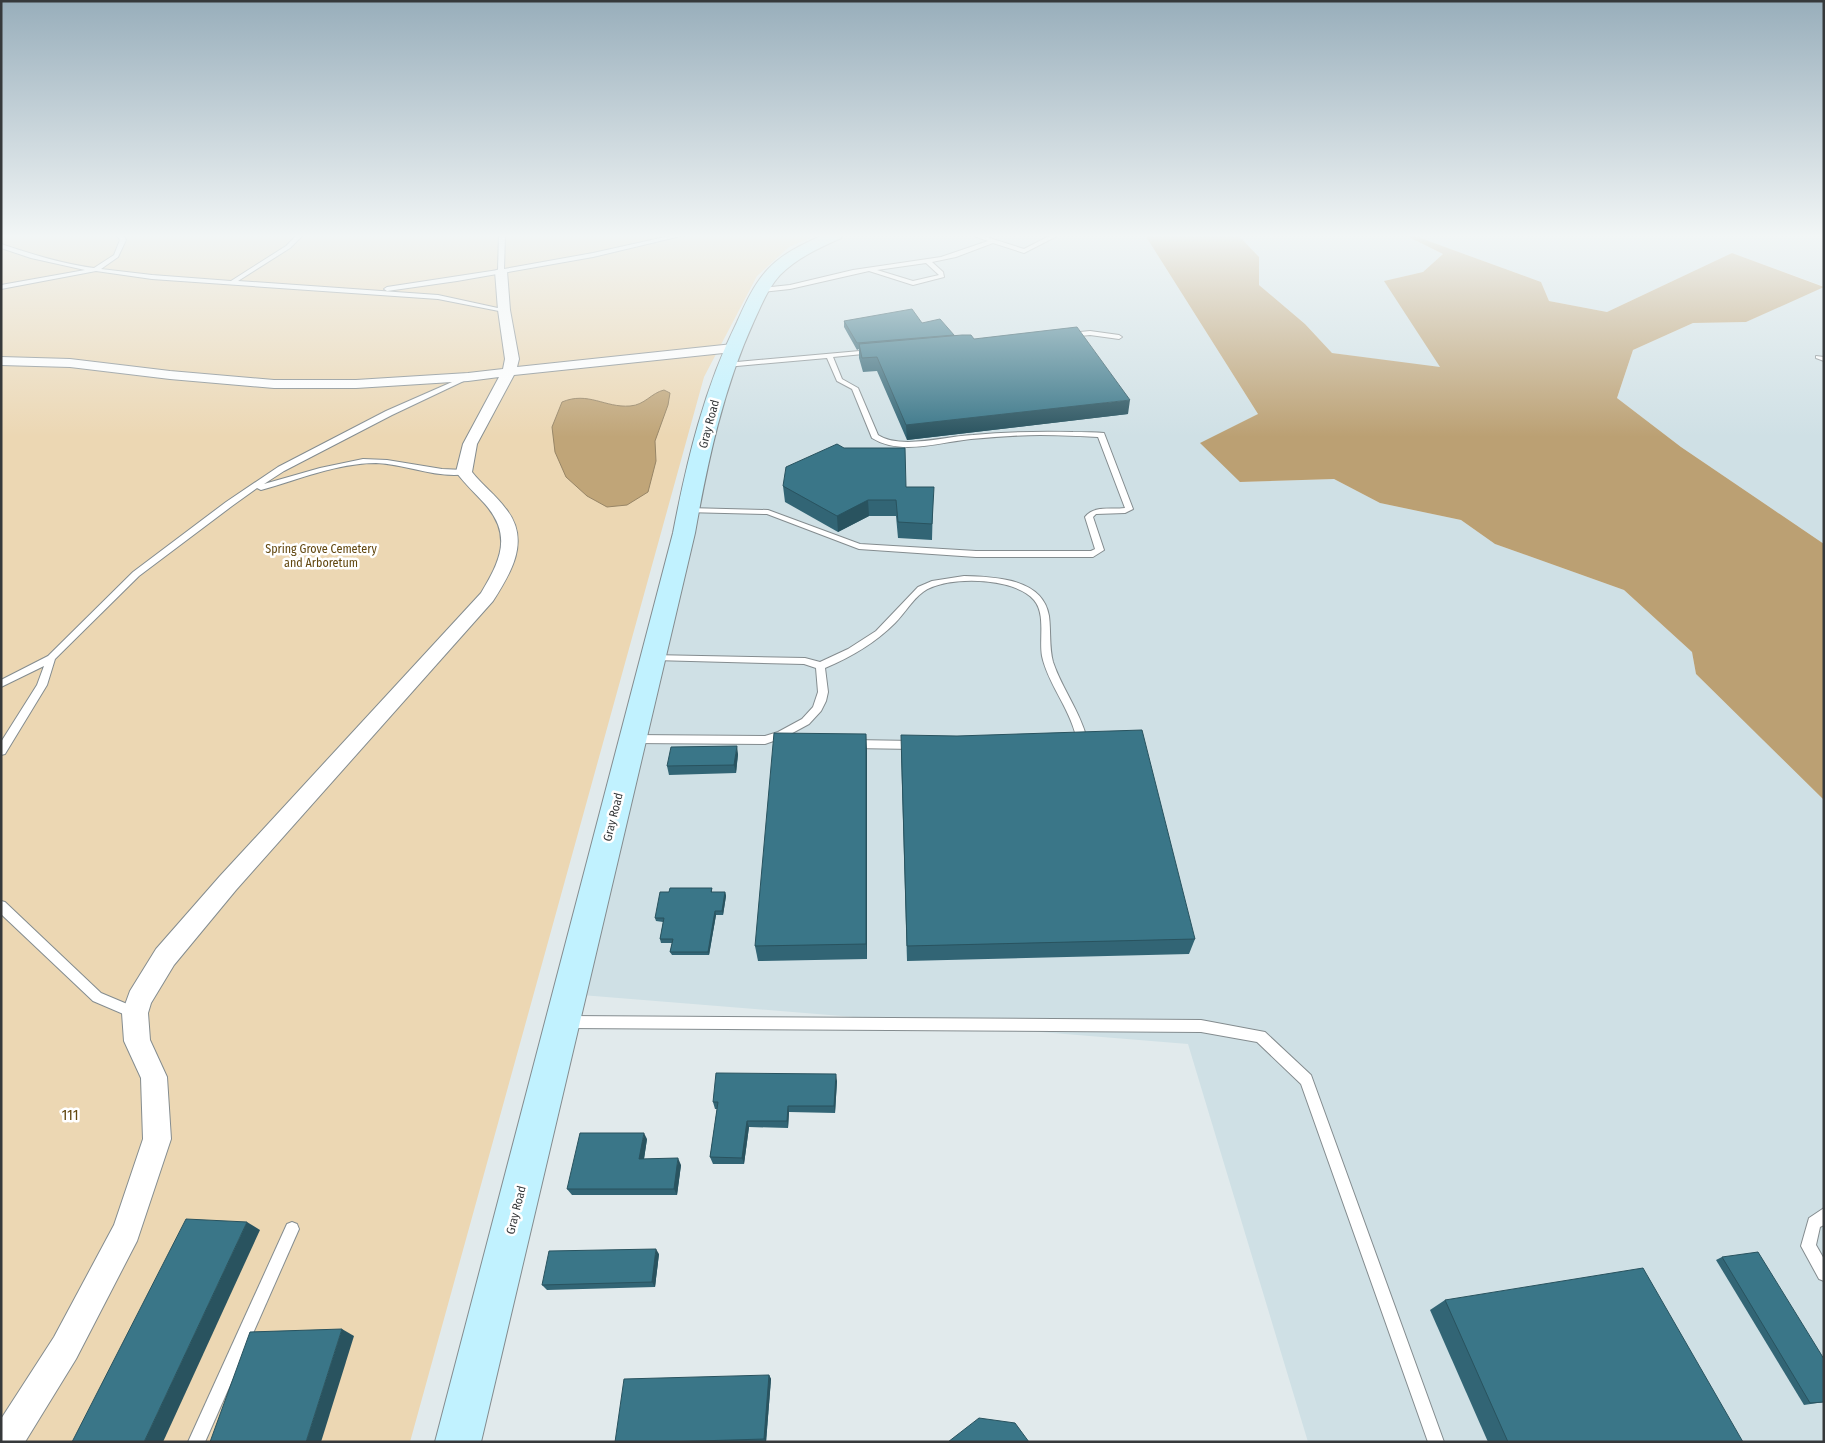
<svg xmlns="http://www.w3.org/2000/svg" width="1825" height="1443" viewBox="0 0 1825 1443" font-family="'Fira Sans Condensed',sans-serif">
<style>
.built{fill:#cfe0e5}
.green{fill:#ecd7b3}
.forest{fill:#bba073}
.water{fill:#c0a578;stroke:#978566}
.lines{fill:none;stroke-linecap:round;stroke-linejoin:round}
.lane-casing{stroke:#848c8f;stroke-width:2}
.street-casing{stroke:#848c8f;stroke-width:2}
.secondary-casing{stroke:#848c8f;stroke-width:2}
.lane{fill:#fff;fill-rule:evenodd}
.street{fill:#fff;fill-rule:evenodd}
.secondary{fill:#c1f2ff;fill-rule:evenodd}
.wall{fill:#326575}
.shaded-wall{fill:#29535f}
.building{fill:#3a7688;stroke:#29535f}
.labels{text-anchor:middle;dominant-baseline:central;stroke-width:5;stroke-linejoin:round;paint-order:stroke}
.street-label{font-size:12px;fill:#36393b;stroke:#fff}
.park-label{font-size:12px;fill:#62470f;stroke:#fff}
.near-park-label{font-size:15px;fill:#62470f;stroke:#fff}
</style>
<rect width="100%" height="100%" fill="#e1eaec"/>
<g class="built">
<polygon points="836,235 1145,235 1258,414 1240,482 1334,479 1380,503 1461,520 1495,544 1624,590 1692,652 1696,674 1824,800 1824,1442 1308,1442 1188,1044 569,994 711,411 773,274"/>
<polygon points="1238,235 1405,235 1443,254 1423,272 1385,281 1441,368 1332,353 1305,324 1259,285 1259,257"/>
<polygon points="1412,235 1824,235 1824,544 1681,447 1617,398 1633,350 1693,323 1746,322 1823,286 1732,253 1607,312 1549,301 1541,282"/>
</g>
<polygon class="green" points="1,235 817,235 789,247 757,276 704,377 410,1442 1,1442"/>
<polygon class="forest" points="1145,235 1238,235 1259,257 1259,285 1305,324 1332,353 1440,367 1384,281 1423,272 1443,254 1405,235 1412,235 1541,282 1549,301 1607,312 1732,253 1824,287 1746,322 1693,323 1633,350 1617,398 1681,447 1824,544 1824,800 1696,674 1692,652 1624,590 1495,544 1461,520 1380,503 1334,479 1240,482 1200,443 1258,414"/>
<path class="water" d="M664,390L670,393L668,405L655,441L656,461L648,492L627,505L607,507L587,496L566,477L555,452L552,427L562,402C588,391 605,408 630,406C645,405 651,393 664,390Z"/>
<g class="lines">
<g class="lane-casing">
<g id="lane">
<path d="M117,235H123L126,240L118,257L101,269L152,275L231,281L286,246L297,235H303L290,248L238,281L438,295L507,310L504,312L438,299L152,279L96,271L1,289V285L85,270L31,258L1,248V244C32,254 62,264 94,268L114,255L120,240Z"/>
<polygon points="499,235 505,235 504,269 593,253 674,235 685,235 593,257 457,281 387,291 384,289 387,287 498,270"/>
<path d="M971,235H980L1024,249L1051,235H1059L1024,253L993,243L956,257L932,262L943,272L944,277L913,285L869,271L790,289L761,292L758,290L761,288L790,285L853,270L941,257L988,241ZM926,263L939,275L913,281L877,270Z"/>
<polygon points="1090,331 1119,335 1122,337 1119,339 1090,335 1070,337 1067,335 1070,333"/>
<path d="M871,350L873,351V353L833,357L842,379L858,388L878,435C901,450 946,436 973,435C1006,432 1039,431 1073,432C1083,432 1094,432 1104,433L1133,509L1125,513L1096,514L1093,517L1104,550L1093,557H976L859,549L767,514L685,512V508H688L768,510L860,544L976,551H1091L1095,549L1085,517C1095,505 1110,510 1125,508L1098,437C1079,436 1059,435 1040,435C1017,435 994,437 971,439C941,442 900,456 872,438L852,389L837,381L827,358L726,367L723,365L726,363Z"/>
<polygon points="1816,356 1824,357 1824,361 1816,358"/>
<path d="M468,375L471,377L470,378L392,415L284,471L264,484L320,468L363,459L387,460L442,469L464,470L468,472L467,474C437,479 406,464 376,463C337,463 298,480 261,490L257,488L232,506L139,576L55,659L47,685L5,754L1,755V742L37,685L44,666L1,687V680L48,656L133,572L226,502L278,467L386,411Z"/>
<path d="M964,576C995,577 1043,578 1049,616C1051,632 1049,647 1053,662C1062,689 1080,711 1087,739L1086,742H1074L1073,739L1076,736C1069,707 1048,684 1042,656C1039,639 1046,614 1034,600C1015,577 946,575 923,592C912,600 905,613 895,623C875,643 851,657 825,668L828,692L826,701L821,711L809,724L785,737L765,744L633,743L629,742L628,739L629,736L633,735L765,736L778,732L802,719L813,707L818,692L816,668L804,664L654,660L651,659L649,657L651,655L805,658L820,662L848,649L876,631L918,587L932,581Z"/>
<polygon points="853,740 914,741 918,742 919,745 918,748 914,749 853,748 849,747 848,744 849,741"/>
<polygon points="1,901 5,902 101,993 139,1009 141,1013 139,1017 135,1019 93,1001 1,914"/>
<polygon points="568,1016 1201,1020 1265,1032 1311,1075 1444,1442 1428,1442 1301,1084 1257,1042 1201,1032 568,1028 563,1026 562,1022 563,1018"/>
<polygon points="1824,1208 1824,1225 1820,1227 1816,1245 1824,1259 1824,1281 1819,1279 1801,1246 1809,1218"/>
<polygon points="292,1222 297,1224 299,1229 205,1442 188,1442 287,1224"/>
</g>
</g>
<g class="street-casing">
<path id="street" d="M501,268L507,271L510,310L519,359L517,367L733,344L740,348L733,352L514,375L477,444L472,472C482,485 496,495 506,509C531,540 511,573 493,601L236,890L174,965L151,1003L148,1013L150,1040L167,1077L171,1139L137,1241L76,1359L25,1442H1V1419L54,1337L114,1225L143,1139L141,1078L124,1041L122,1013L130,991L156,949L220,876L481,593C500,561 513,536 485,504C475,493 465,484 456,472L463,444L499,377L468,381L356,388H274L170,379L70,367L1,365V357L70,359L170,371L274,380H356L468,373L503,369L505,359L498,310L495,271Z"/>
</g>
<g class="secondary-casing">
<path id="secondary" d="M823,235H843L841,238C819,248 797,258 780,275C768,288 761,306 754,321C723,389 708,460 695,533L481,1442H435L673,533C687,460 704,389 737,322C745,304 754,284 768,269C783,253 803,244 823,235Z"/>
</g>
<use href="#lane" class="lane"/>
<use href="#street" class="street"/>
<use href="#secondary" class="secondary"/>
</g>
<g class="wall">
<polygon points="844,321 922,323 954,335 974,339 1128,414 907,440 877,371 863,372 859,358 859,349 857,350 844,327"/>
<polygon points="783,486 906,487 933,503 932,540 898,538 896,516 869,516 838,532 785,502"/>
<polygon points="867,750 867,959 758,961 755,946"/>
<polygon points="901,751 1195,939 1189,954 907,961"/>
<polygon points="738,754 736,773 669,775 667,766"/>
<polygon points="712,888 712,892 725,892 726,896 723,915 716,915 709,955 672,955 670,952 672,943 661,943 660,939 663,922 656,921 655,918 669,892"/>
<polygon points="837,1081 835,1113 789,1112 788,1128 749,1127 744,1164 713,1164 710,1157 717,1109 715,1109 713,1102"/>
<polygon points="647,1139 644,1159 681,1165 677,1195 572,1195 567,1189"/>
<polygon points="659,1254 655,1287 547,1290 542,1285"/>
<polygon points="1722,1257 1824,1359 1824,1402 1804,1405 1716,1260"/>
<polygon points="1445,1300 1743,1442 1488,1442 1430,1310"/>
<polygon points="769,1375 771,1379 766,1442 615,1442"/>
</g>
<g class="shaded-wall">
<polygon points="1130,400 1128,414 907,440 906,425"/>
<polygon points="868,500 869,516 838,532 837,516"/>
<polygon points="866,734 867,750 867,959 866,944"/>
<polygon points="737,746 738,754 736,773 734,765"/>
<polygon points="725,892 726,896 723,915 722,911"/>
<polygon points="715,911 716,915 709,955 708,952"/>
<polygon points="836,1074 837,1081 835,1113 834,1106"/>
<polygon points="788,1106 789,1112 788,1128 787,1121"/>
<polygon points="747,1121 749,1127 744,1164 742,1158"/>
<polygon points="644,1133 647,1139 643,1165 639,1159"/>
<polygon points="678,1158 681,1165 677,1195 674,1189"/>
<polygon points="247,1222 260,1230 163,1442 144,1442"/>
<polygon points="656,1249 659,1254 655,1287 652,1282"/>
<polygon points="342,1329 354,1336 321,1442 306,1442"/>
<polygon points="769,1375 771,1379 766,1442 764,1439"/>
</g>
<g class="building">
<polygon points="912,309 922,323 940,319 954,335 857,343 844,321"/>
<polygon points="1077,327 1130,400 906,425 877,357 862,358 859,344 962,335 971,335 974,339"/>
<polygon points="837,444 844,448 905,448 906,487 934,487 932,524 898,522 896,500 868,500 837,516 783,486 786,467"/>
<polygon points="1142,730 1195,939 907,946 901,735 957,736"/>
<polygon points="774,733 866,734 866,944 755,946"/>
<polygon points="737,746 734,765 667,766 671,747"/>
<polygon points="670,888 712,888 711,892 725,892 722,911 715,911 708,952 670,952 673,939 660,939 664,918 655,918 660,892 669,892"/>
<polygon points="716,1073 836,1074 834,1106 788,1106 787,1121 747,1121 742,1158 710,1157 718,1102 713,1102"/>
<polygon points="580,1133 644,1133 639,1159 678,1158 674,1189 567,1189"/>
<polygon points="186,1219 247,1222 144,1442 72,1442"/>
<polygon points="656,1249 652,1282 542,1285 549,1251"/>
<polygon points="1758,1252 1824,1359 1824,1402 1810,1403 1722,1257"/>
<polygon points="1643,1268 1743,1442 1508,1442 1445,1300"/>
<polygon points="342,1329 306,1442 210,1442 250,1332"/>
<polygon points="769,1375 764,1439 665,1442 615,1442 624,1379"/>
<polygon points="979,1418 1015,1423 1029,1442 948,1442"/>
</g>
<linearGradient id="sky" x2="0" y2="1"><stop stop-color="#98aebb"/><stop offset="0.54" stop-color="#f2f6f6"/><stop offset="1" stop-color="#f2f6f6" stop-opacity="0"/></linearGradient>
<rect width="1825" height="437" fill="url(#sky)"/>
<g class="labels">
<g class="street-label">
<text transform="translate(709 424) rotate(-75)">Gray Road</text>
<text transform="translate(613 817) rotate(-76)">Gray Road</text>
<text transform="translate(516 1210) rotate(-76)">Gray Road</text>
</g>
<g class="park-label">
<text x="321" y="549">Spring Grove Cemetery<tspan x="321" dy="14">and Arboretum</tspan></text>
</g>
<g class="near-park-label">
<text x="70" y="1115">111</text>
</g>
</g>
<rect width="1825" height="1443" fill="none" stroke="#36393b" stroke-width="5"/>
</svg>
